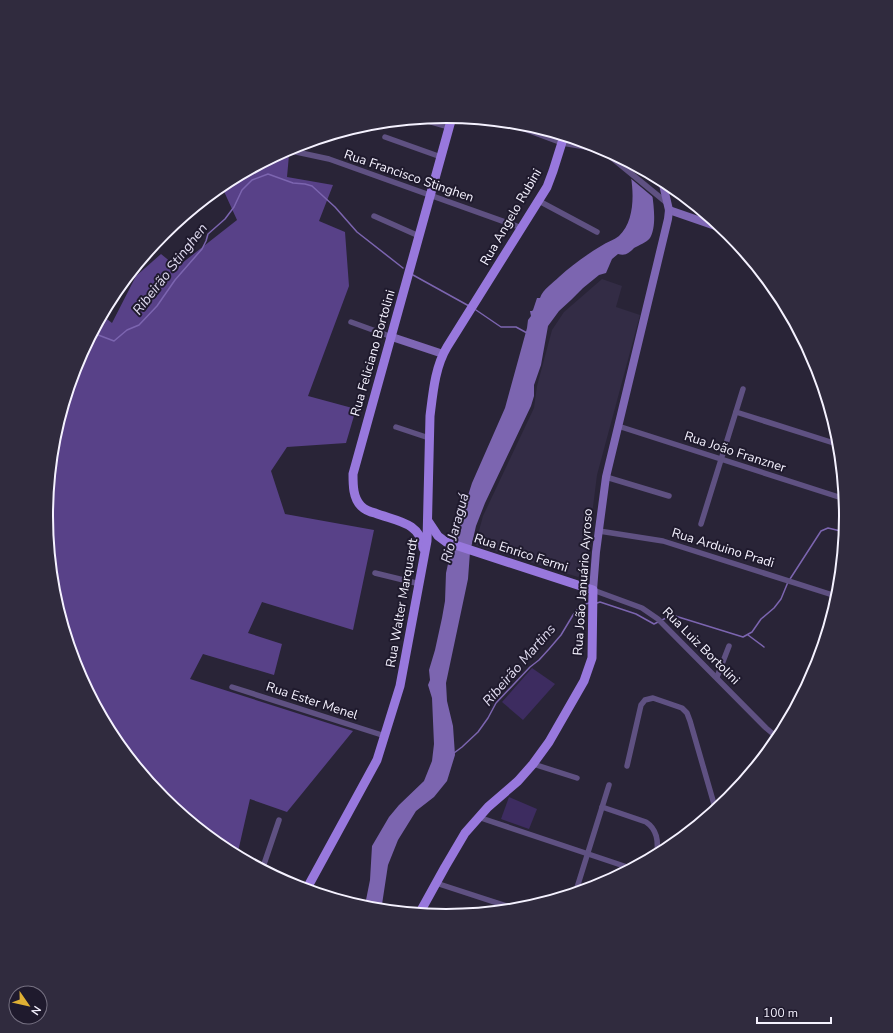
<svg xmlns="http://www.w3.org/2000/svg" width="893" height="1033" viewBox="0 0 893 1033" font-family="'Nunito Sans',sans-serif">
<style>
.built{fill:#332c45}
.green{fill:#3d2c60}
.forest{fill:#584188}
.water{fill:#7c65b0}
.pier{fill:#292437}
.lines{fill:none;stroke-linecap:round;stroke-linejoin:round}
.stream{stroke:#7c65b0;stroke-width:1.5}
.street{stroke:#5f5182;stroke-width:5.5}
.secondary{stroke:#7f67b5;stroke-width:8}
.primary{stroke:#9878dd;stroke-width:9}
.labels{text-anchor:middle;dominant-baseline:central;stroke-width:4;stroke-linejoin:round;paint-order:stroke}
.street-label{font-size:13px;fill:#f5f2ff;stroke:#1f1a2d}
.water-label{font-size:14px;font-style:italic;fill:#e1dcf1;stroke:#1f1a2d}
.rim{fill:none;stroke:#f5f2ff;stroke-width:2}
</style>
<rect width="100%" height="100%" fill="#292437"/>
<polygon class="built" points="602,279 622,286 616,307 640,315 597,475 585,571 578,577 475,545 483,516 534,408 537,386 552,330 564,312"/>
<g class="green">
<polygon points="532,668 555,684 523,720 502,702"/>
<polygon points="509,797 537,809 529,829 501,819"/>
</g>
<polygon class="forest" points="281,153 289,155 287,177 333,185 319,221 345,232 349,286 308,396 356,409 346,443 287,447 271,471 285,514 374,530 353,630 262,602 248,633 282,644 274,675 203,654 190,679 353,731 287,812 250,799 237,856 224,849 163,800 113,739 76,670 54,594 46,516 54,438 77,363 102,315 112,323 136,276 161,254 177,267 237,220 222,187 230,180"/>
<path class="water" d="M625,160L649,173C651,189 659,223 650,238C646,243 639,245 634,248C629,253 626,256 618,254L612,259L606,273L599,275L583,288L571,300L559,311L548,326L541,365L534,385V396L531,406L485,503L476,526L470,552L468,579L446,683L447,701L453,726L455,755L447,781L434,797L416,811L398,840L388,865L381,911L366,909V900L370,880L372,846L389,817L399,805L424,781L432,761L434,744L432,698L428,685L430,680L429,670L435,650L442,618L445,601L446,573L448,564L450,549L456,533L472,483L505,408L527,328L528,320L531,316L530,311H532L533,310L537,298H540C543,289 553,283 559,277C571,266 586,255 601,246C607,242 614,240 619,236C634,222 634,196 631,177C630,172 627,165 625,160Z"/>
<polygon class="pier" points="623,159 635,165 651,179 654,198 629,177"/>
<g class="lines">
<g class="stream">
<polyline points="413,275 469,306"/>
<polyline points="476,310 501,327 516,327 527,333"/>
<polyline points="93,333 114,341 127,330 139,325 157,306 175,280 202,249 206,241 208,234 225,219 234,207 242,190 252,180 268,174 293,183 305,184 312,186 335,207 357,232 403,268"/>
<polyline points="790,579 821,531 828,528 845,532"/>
<polyline points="597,603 600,602 636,614 654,624 672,615 743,637 752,632 761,619 774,608 781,599 788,582"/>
<polyline points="748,635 764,647"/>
<polyline points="454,753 462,747 478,732 488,718 496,703 530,667 539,660 549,649 561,635 573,615 580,606 589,603"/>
</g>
<g class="street">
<polyline points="421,119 449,127"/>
<polyline points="506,122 562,143 586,147 606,153 667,203"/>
<polyline points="385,137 441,157"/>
<polyline points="576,139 586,147"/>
<polyline points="287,150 329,159 522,228"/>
<polyline points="539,201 597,232"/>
<polyline points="374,216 419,236"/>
<polyline points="169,229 179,223 184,216"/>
<polyline points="351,322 392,337"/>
<polyline points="736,412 840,445"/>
<polyline points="618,426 845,499"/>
<polyline points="396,427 429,438"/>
<polyline points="606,477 669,496"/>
<polyline points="701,524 743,389"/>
<polyline points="599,531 663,541 839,597"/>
<polyline points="375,573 420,584"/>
<polyline points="593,590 642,608 658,619 766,728 772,733 781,737"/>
<polyline points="717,677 729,646"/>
<polyline points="232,687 385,736"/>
<polyline points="533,764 577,778"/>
<polyline points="627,766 641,705 645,700 653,698 682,708 687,713 690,721 716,811"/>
<path d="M602,807L646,822C658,830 659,843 656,857"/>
<polyline points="478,817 633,869"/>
<polyline points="262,870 279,820"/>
<polyline points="436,883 519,910"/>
<polyline points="575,894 609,785"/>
</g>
<g class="secondary">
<polyline points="669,210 724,229"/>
<polyline points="392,337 443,354"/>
<polyline points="593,590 596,552 606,477 668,219 669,210 662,180"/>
</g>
<g class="primary">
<path d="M423,548C421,522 395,521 375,513C370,512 365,510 361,506C353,498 353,485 353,474L452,117"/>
<path d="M306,890L377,760L400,686L427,541L430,416C433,392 435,367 447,347L547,187L553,171L564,136"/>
<polyline points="419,914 445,867 465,833 488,807 518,781 533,764 549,742 584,681 592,658 593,590 446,542 438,536 428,521"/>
</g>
</g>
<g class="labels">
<g class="street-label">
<text transform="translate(409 176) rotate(19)">Rua Francisco Stinghen</text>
<text transform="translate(511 217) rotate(-60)">Rua Angelo Rubini</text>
<text transform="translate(373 353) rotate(-74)">Rua Feliciano Bortolini</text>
<text transform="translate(735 452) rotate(18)">Rua João Franzner</text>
<text transform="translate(723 548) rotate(17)">Rua Arduino Pradi</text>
<text transform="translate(521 553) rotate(18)">Rua Enrico Fermi</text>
<text transform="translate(583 582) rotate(-86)">Rua João Januário Ayroso</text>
<text transform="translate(402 603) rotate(-80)">Rua Walter Marquardt</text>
<text transform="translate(701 646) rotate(45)">Rua Luiz Bortolini</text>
<text transform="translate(312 701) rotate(18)">Rua Ester Menel</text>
</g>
<g class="water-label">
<text transform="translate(170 269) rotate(-52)">Ribeirão Stinghen</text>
<text transform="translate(455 528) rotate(-75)">Rio Jaraguá</text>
<text transform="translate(519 665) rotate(-49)">Ribeirão Martins</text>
</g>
</g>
<path d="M0 0H893V1033H0ZM53 516a393 393 0 1 1 786 0a393 393 0 1 1-786 0Z" fill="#302b3e" fill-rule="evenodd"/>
<path class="rim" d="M53 516a393 393 0 1 1 786 0a393 393 0 1 1-786 0Z"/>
<g transform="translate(28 1005) rotate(124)"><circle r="19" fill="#1f1a2d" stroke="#757081"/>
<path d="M0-3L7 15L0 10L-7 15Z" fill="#dfb034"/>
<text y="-6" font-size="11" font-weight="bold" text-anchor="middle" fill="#f5f2ff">N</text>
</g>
<path d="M757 1017v6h74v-6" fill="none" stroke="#f5f2ff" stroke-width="2"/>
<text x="763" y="1017" font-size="12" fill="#f5f2ff" stroke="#1f1a2d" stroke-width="3" paint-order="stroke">100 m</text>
</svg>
